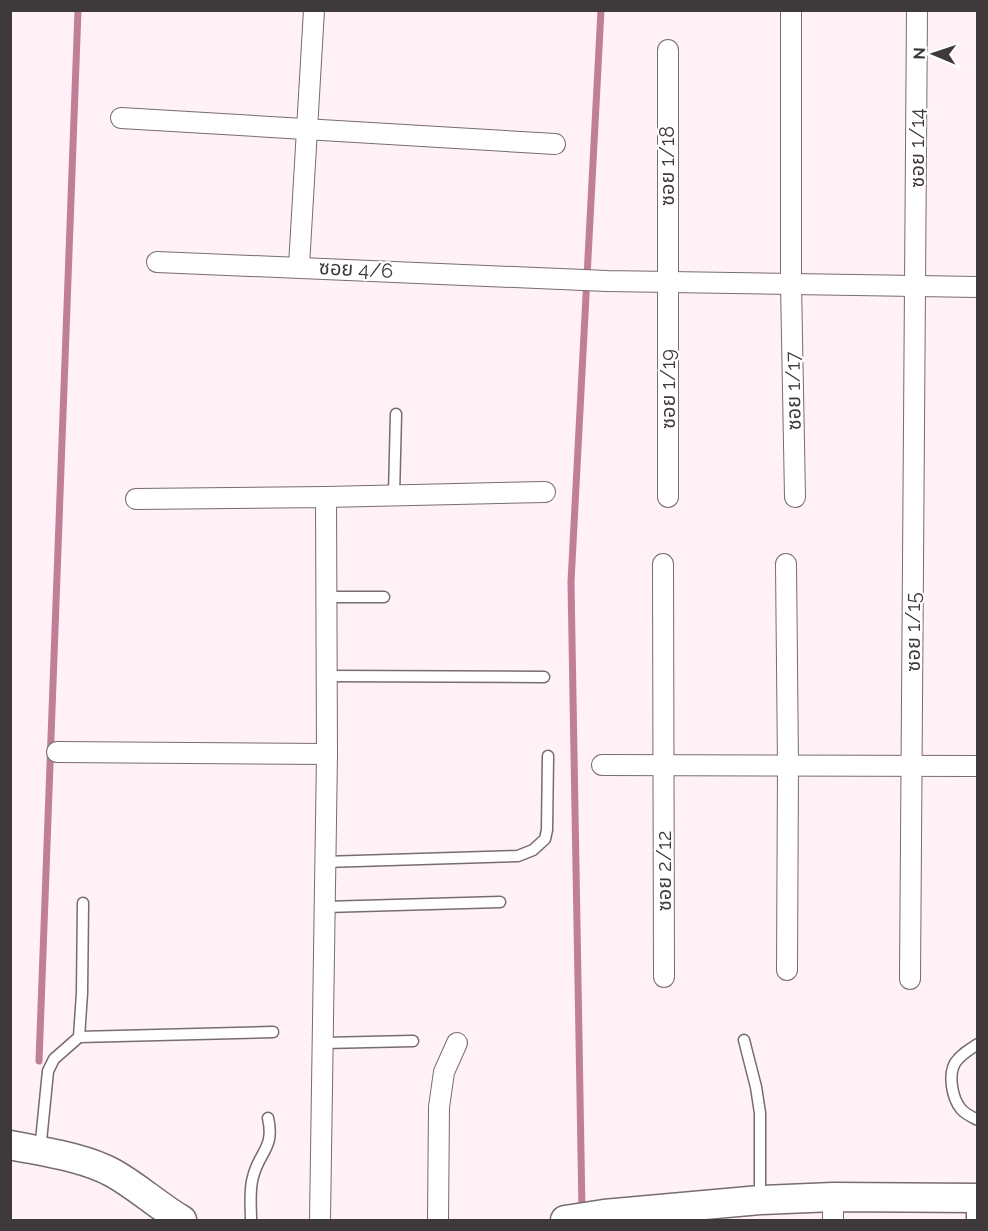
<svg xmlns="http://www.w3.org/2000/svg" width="988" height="1231" viewBox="0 0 988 1231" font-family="Raleway,'Noto Sans Thai',sans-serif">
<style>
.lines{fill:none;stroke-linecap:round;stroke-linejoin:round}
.stream{stroke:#bf7f99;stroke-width:7}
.lane-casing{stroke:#776c70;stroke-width:13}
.street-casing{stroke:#776c70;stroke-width:22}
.secondary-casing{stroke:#776c70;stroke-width:31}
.lane{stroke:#fff;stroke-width:10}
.street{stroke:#fff;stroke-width:20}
.secondary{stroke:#fff;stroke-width:28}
.labels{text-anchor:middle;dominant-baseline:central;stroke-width:4.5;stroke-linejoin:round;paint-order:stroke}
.street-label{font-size:20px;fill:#3e393b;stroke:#fff}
</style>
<rect width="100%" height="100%" fill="#fff1f6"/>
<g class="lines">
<g class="stream">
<polyline points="39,1061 78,10"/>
<polyline points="582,1210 571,582 601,10"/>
</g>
<g class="lane-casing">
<g id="lane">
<polyline points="394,495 396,414"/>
<polyline points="326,597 384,597"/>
<polyline points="327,676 544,677"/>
<polyline points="324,862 518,856 533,850 545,839 547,830 548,756"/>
<polyline points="325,907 500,902"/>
<polyline points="79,1037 273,1032"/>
<polyline points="744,1040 756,1087 760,1113 760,1199"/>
<polyline points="324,1043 413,1041"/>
<path d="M978,1044C969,1050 961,1054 955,1063C948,1075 952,1098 961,1109C965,1114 972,1117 978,1120"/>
<polyline points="40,1151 48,1071 54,1059 79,1037 82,993 83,903"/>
<polyline points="972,1200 972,1220"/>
<path d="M251,1220C251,1207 249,1190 253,1177C259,1152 275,1148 268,1118"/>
</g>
</g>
<g class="street-casing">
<g id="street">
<polyline points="791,10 791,284 795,497"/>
<polyline points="668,50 668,497"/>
<polyline points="121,118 555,144"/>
<polyline points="157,262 607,281 978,287"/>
<polyline points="299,266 314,10"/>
<polyline points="326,497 545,492"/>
<polyline points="136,499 326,497 327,754 320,1220"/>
<polyline points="663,564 664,977"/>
<polyline points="786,564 788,766 787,970"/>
<polyline points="57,752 327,754"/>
<polyline points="602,765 978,766"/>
<polyline points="910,979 917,10"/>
<polyline points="833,1197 833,1220"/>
<polyline points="438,1220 439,1107 444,1072 457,1043"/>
</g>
</g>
<g class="secondary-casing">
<g id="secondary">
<path d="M10,1145C44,1152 83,1157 113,1173C138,1187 158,1206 182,1220"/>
<polyline points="565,1220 604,1214 760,1200 833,1197 978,1198"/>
</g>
</g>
<use href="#lane" class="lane"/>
<use href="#street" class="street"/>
<use href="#secondary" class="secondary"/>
</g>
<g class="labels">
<g class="street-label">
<text transform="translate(917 148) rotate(-90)">ซอย 1/14</text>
<text transform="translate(667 166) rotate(-90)">ซอย 1/18</text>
<text transform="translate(356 269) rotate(3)">ซอย 4/6</text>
<text transform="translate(668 389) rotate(-90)">ซอย 1/19</text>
<text transform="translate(793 391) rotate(-91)">ซอย 1/17</text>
<text transform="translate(913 632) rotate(-90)">ซอย 1/15</text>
<text transform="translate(664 871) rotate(-90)">ซอย 2/12</text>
</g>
</g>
<rect width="988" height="1231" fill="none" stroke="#3e393b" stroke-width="24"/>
<g transform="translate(934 54) rotate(272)" stroke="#ffffff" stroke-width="4.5" paint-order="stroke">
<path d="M0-4.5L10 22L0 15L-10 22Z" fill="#3e393b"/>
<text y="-9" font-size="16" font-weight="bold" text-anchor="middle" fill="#3e393b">N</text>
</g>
</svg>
